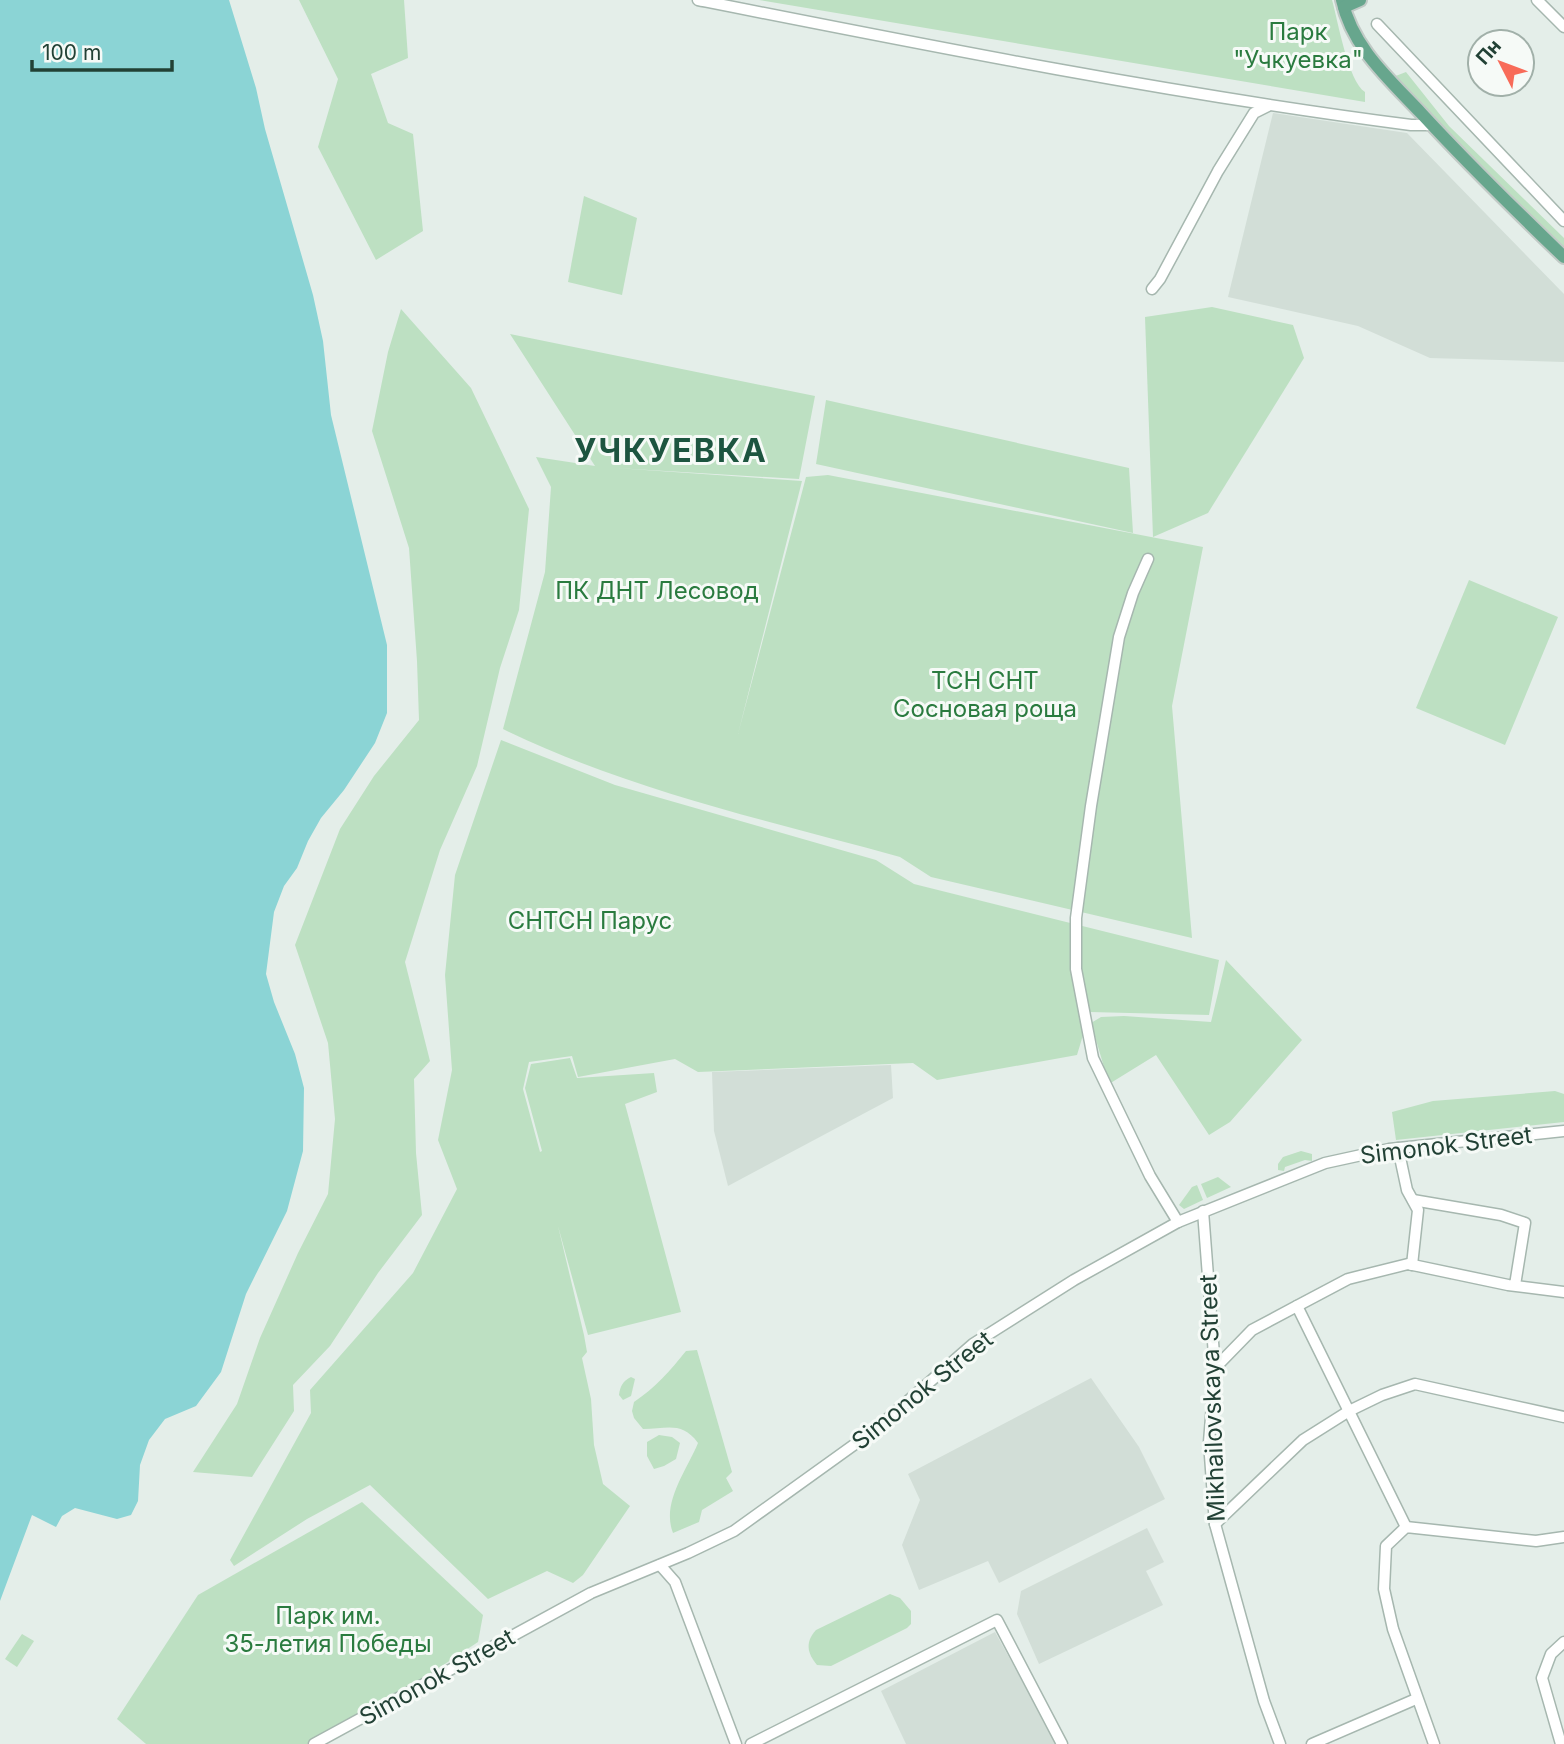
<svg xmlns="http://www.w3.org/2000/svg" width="1564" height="1744" viewBox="0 0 1564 1744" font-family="Inter,sans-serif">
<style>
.built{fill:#d2ded7}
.green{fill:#bde0c2}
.water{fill:#8bd4d5}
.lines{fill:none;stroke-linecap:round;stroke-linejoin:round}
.minor-casing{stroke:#a6b7af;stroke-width:13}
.major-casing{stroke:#c1cac6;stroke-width:16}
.minor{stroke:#fff;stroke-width:10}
.major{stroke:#67a68d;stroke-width:12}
.labels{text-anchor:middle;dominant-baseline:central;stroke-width:6;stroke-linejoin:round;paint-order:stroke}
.park-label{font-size:24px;fill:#2a7b3f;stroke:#f6faf7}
.street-label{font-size:24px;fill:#224135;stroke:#f6faf7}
.district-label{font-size:32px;font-weight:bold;letter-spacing:2px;fill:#1d5540;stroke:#f6faf7}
</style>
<rect width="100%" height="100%" fill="#e4eee9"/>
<g class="built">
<polygon points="1273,113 1407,133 1564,294 1564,362 1430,358 1358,326 1228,297"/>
<polygon points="891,1065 893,1098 728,1186 714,1131 712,1072"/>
<polygon points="1091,1378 1139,1447 1165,1499 999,1583 988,1561 919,1590 902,1545 920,1500 908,1474"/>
<polygon points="1147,1528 1164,1562 1146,1571 1163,1605 1039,1664 1017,1614 1021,1591"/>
<polygon points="995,1632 1057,1744 906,1744 881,1691"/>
</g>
<g class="green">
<polygon points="299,0 404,0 408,58 371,74 388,123 413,134 423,231 376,260 318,147 338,79"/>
<path d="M759,0H1332C1338,21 1348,81 1365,92V102Z"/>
<polygon points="1406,72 1449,126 1564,238 1564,252 1393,77"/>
<polygon points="584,196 637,218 622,295 568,282"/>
<polygon points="1212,307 1293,325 1304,358 1208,513 1153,537 1145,317"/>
<polygon points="401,309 471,388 529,509 519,610 500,668 477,766 440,850 405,962 430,1061 414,1079 416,1153 422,1215 378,1273 330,1346 293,1385 294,1411 252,1477 193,1472 237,1404 260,1338 298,1253 328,1194 335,1119 328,1043 295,945 340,829 374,776 419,720 417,661 409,548 372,431 388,352"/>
<path d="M510,334L815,396L799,479L616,468L802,481L738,734L806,477L828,475L1203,547L1172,706L1192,938L931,877L900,857C766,820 628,790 503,729L545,572L551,487L536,457L595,466Z"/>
<polygon points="826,400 1129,468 1133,533 816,464"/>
<polygon points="1469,580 1558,617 1505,745 1416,708"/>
<polygon points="501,740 615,785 876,860 914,884 1219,960 1209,1015 1090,1012 1077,1055 937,1080 913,1063 698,1072 675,1059 578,1077 572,1056 529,1062 523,1089 540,1152 542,1151 525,1088 531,1064 570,1058 577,1078 654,1073 657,1092 625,1104 681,1312 588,1335 558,1226 584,1335 587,1352 582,1358 591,1399 594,1445 603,1484 630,1506 583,1575 573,1583 547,1571 488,1599 370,1485 307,1519 234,1566 230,1560 311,1413 310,1390 413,1273 457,1189 438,1140 452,1070 445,975 455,875"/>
<polygon points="1226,960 1302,1040 1230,1122 1209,1135 1156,1055 1109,1084 1091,1023 1101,1017 1124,1016 1211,1022"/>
<polygon points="1555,1091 1564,1094 1564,1122 1396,1140 1392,1112 1433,1101"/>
<polygon points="1301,1151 1312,1154 1312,1161 1305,1160 1285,1167 1284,1171 1278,1170 1278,1164 1283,1157"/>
<polygon points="1218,1177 1231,1187 1207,1198 1201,1184"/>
<polygon points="1197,1185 1203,1200 1184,1209 1179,1205 1192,1187"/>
<path d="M697,1350L732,1472L726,1478L733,1491L702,1510L699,1522L673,1533C661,1503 687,1470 698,1443C682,1421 667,1429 643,1429L634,1418L632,1411L634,1402C655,1388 670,1371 686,1351Z"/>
<path d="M631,1377L635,1379L631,1396L623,1400L619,1395C620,1386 623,1381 631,1377Z"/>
<polygon points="659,1435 672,1437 680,1443 676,1459 664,1466 654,1469 647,1456 647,1442"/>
<polygon points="362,1502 483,1615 478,1642 371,1713 307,1744 146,1744 117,1719 198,1595"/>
<path d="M890,1594L900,1598L911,1611V1624L907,1628L831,1666L817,1665C807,1653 805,1642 816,1630Z"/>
<polygon points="22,1634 34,1641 17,1667 5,1659"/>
</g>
<polygon class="water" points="0,0 229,0 256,88 265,129 313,295 323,341 331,415 387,645 387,713 375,743 344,790 321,818 308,841 297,868 284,886 274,912 266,974 274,1002 295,1054 304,1088 303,1151 287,1211 246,1294 221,1372 196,1406 165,1419 149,1440 140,1465 138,1501 131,1515 117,1519 75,1508 62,1516 56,1527 32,1515 0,1601"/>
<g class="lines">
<g class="minor-casing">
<g id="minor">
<path d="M698,0C935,47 1171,94 1411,125H1432"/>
<polyline points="1537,0 1564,27"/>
<polyline points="1377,24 1564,221"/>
<polyline points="1152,289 1160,279 1218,171 1254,113 1268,106"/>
<polyline points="1148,559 1133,593 1119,637 1091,806 1076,918 1076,969 1093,1058 1150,1176 1178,1222"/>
<polyline points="1398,1148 1407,1190 1418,1210 1412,1265"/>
<polyline points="1413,1200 1501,1215 1525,1223 1515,1285"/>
<polyline points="1203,1211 1215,1368 1209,1442 1215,1524 1264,1701 1280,1744"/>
<polyline points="1297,1306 1406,1527"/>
<polyline points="1215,1368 1252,1330 1297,1306 1348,1279 1408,1264 1508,1285 1564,1292"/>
<polyline points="1215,1524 1303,1440 1349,1411 1382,1395 1415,1384 1564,1417"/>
<polyline points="660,1565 675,1582 736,1744"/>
<polyline points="314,1744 591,1593 688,1553 734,1531 876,1429 973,1344 1074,1280 1178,1222 1325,1163 1389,1149 1564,1131"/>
<polyline points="751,1744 997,1620 1062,1744"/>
<polyline points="1312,1744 1416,1699"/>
<polyline points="1434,1744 1393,1629 1384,1589 1386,1546 1406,1527 1536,1541 1564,1537"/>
<polyline points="1561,1744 1542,1678 1551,1654 1564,1642"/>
</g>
</g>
<g class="major-casing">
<g id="major">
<path d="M1342,0C1352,47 1389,79 1421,113C1467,163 1515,210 1564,257"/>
<polyline points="1344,7 1360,0"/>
</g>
</g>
<use href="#minor" class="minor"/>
<use href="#major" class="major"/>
</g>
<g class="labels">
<g class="park-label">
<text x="1298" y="31">Парк<tspan x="1298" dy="28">"Учкуевка"</tspan></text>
<text x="657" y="590">ПК ДНТ Лесовод</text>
<text x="985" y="680">ТСН СНТ<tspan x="985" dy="28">Сосновая роща</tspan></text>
<text x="590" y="920">СНТСН Парус</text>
<text x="328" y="1615">Парк им.<tspan x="328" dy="28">35-летия Победы</tspan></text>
</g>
<g class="street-label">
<text transform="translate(1446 1145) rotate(-7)">Simonok Street</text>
<text transform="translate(922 1390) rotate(-39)">Simonok Street</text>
<text transform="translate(1212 1398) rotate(-92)">Mikhailovskaya Street</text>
<text transform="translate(437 1677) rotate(-29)">Simonok Street</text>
</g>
<g class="district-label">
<text x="671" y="450">УЧКУЕВКА</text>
</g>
</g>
<g transform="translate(1501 63) rotate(312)"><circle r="33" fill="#f6faf7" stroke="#a1b0a9" stroke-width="2"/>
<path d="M0-5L12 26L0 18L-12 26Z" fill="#f86b59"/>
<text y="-10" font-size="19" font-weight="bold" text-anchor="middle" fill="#224135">Пн</text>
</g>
<path d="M32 60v10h140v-10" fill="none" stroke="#224135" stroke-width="3.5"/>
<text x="42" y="60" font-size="21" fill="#224135" stroke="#f6faf7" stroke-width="5" paint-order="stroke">100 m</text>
</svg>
